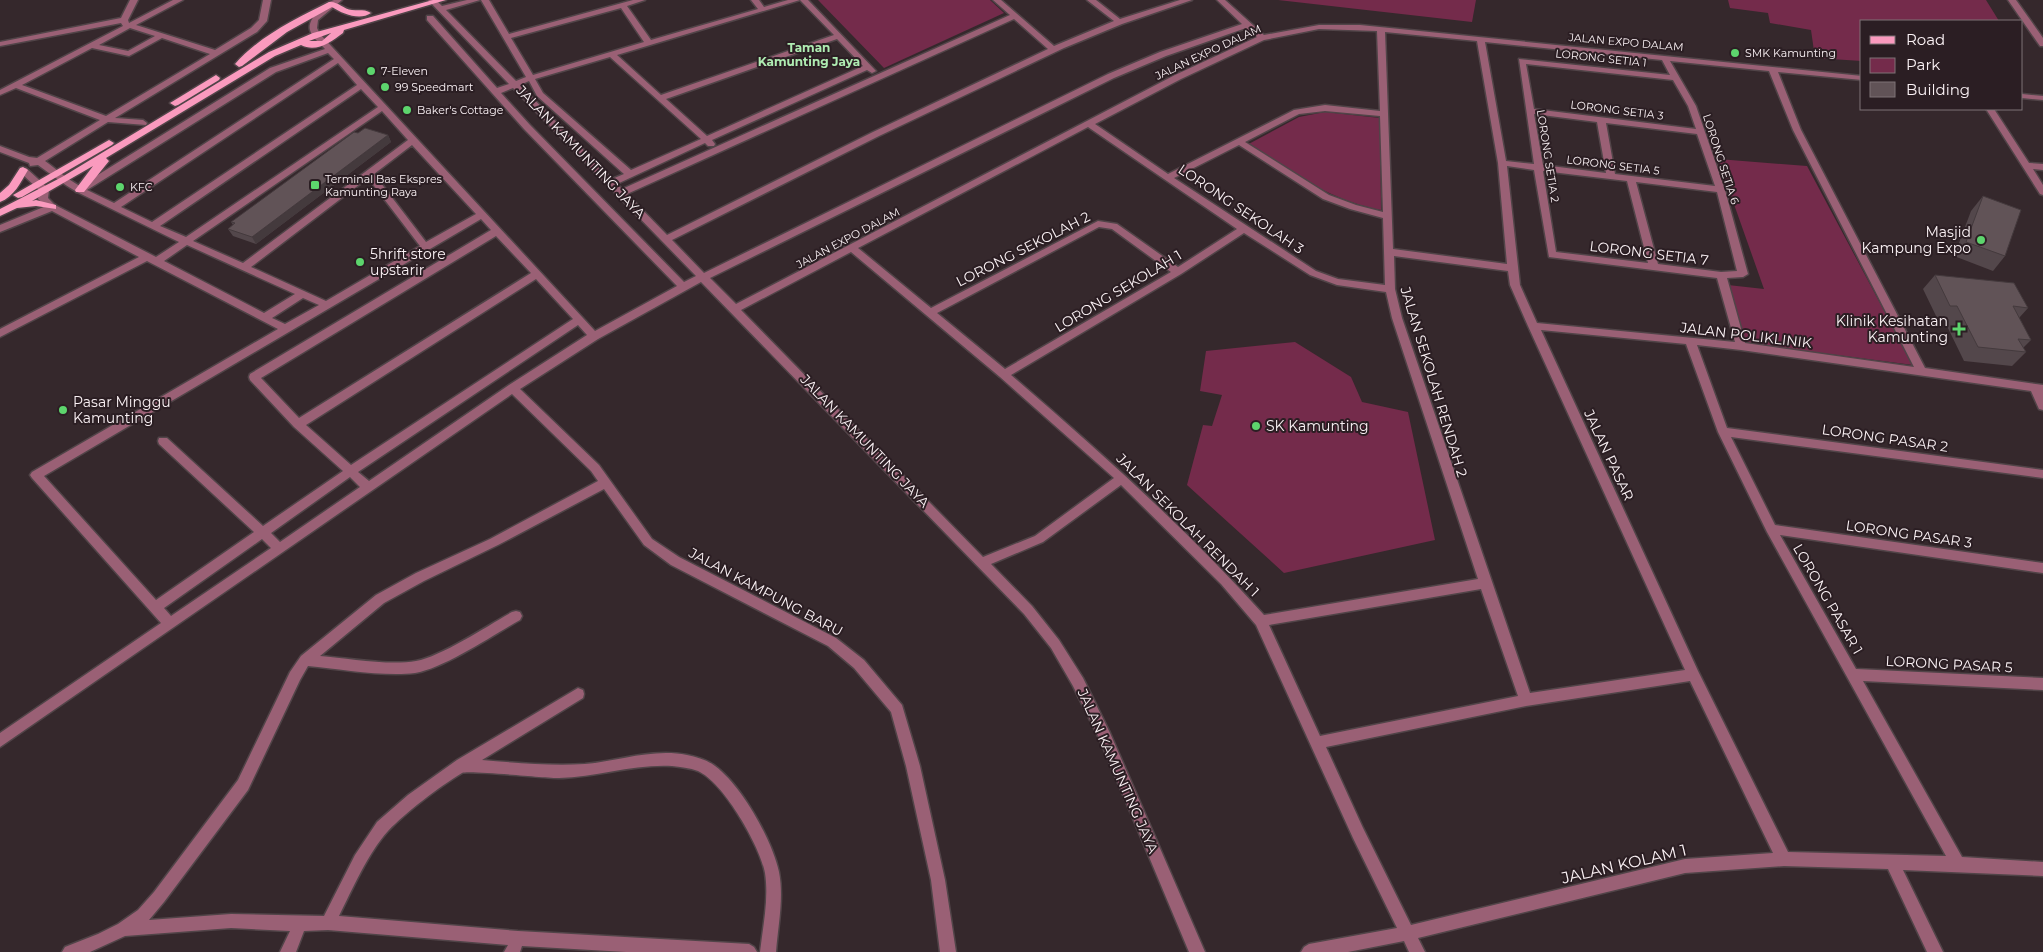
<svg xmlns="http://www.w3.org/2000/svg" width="2043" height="952" viewBox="0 0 2043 952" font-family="Montserrat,sans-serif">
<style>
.green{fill:#742b4b}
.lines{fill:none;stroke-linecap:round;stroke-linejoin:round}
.minor-casing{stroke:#514448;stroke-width:3}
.primary-casing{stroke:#514448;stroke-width:3}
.minor{fill:#9a6075;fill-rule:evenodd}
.primary{fill:#fa9abe;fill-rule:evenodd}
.wall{fill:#53474b}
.shaded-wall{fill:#443a3d}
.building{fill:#615357;stroke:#443a3d}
.poi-dot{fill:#5dd56d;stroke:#2b1e23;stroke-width:2}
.labels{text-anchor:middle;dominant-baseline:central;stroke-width:4;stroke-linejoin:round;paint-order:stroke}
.far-street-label{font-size:11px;fill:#fbf2f5;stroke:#2b1e23}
.far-poi-label{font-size:11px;fill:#fbf2f5;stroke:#2b1e23;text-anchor:start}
.far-neighbourhood-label{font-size:12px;font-weight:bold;fill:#afecb2;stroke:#2b1e23}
.street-label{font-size:14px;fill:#fbf2f5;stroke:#2b1e23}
.poi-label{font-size:14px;fill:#fbf2f5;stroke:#2b1e23;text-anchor:start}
.near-street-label{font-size:16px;fill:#fbf2f5;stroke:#2b1e23}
</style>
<rect width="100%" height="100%" fill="#35282c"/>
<g class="green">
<polygon points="818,0 990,0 1004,13 884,68"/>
<polygon points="1278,0 1476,0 1472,22"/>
<polygon points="1728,0 1986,0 1999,21 1862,21 1862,61 1815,58 1811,30 1770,23 1768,13 1730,8"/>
<path d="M1325,112L1380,118L1381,210C1331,201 1289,170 1245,146L1299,117Z"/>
<polygon points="1718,159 1807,166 1913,365 1746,343 1728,285 1764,289"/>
<polygon points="1295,342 1351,377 1362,402 1408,412 1435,540 1284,573 1187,485 1203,425 1212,426 1222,395 1200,391 1206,351"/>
</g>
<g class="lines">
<g class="minor-casing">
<g id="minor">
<path d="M130,0H138L128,20L129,23L173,0H183L136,25L215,50L251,28L259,20L263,0H271L267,21L257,32L115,118L143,120L147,123L146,125L108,122L45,161C56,169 67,179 80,186L270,68L325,49C320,43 312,38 310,30C307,19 324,3 334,0C336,0 339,0 342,0L318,20L317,28L320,34L595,331L677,286L524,129L427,20V16H433L497,88L509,84L428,0H436L442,6L467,0H480L446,10L516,81L526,77L481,0H489L509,34L633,0H645L627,6L651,40L758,9L751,0H759L764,7L788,0H800L617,55L661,95L834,35L800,0H808L876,71L872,73L867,70L712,140L715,144L714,146H708L705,143L617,184L622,189L1010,15L993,0H1001L1054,46L1114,21L1087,0H1096L1120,19L1180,0H1192L1122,24L1064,48L879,136L672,240L704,273L1108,74L1160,52L1242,24L1217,0H1225L1264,35L1319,25H1360L1862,76V80L1778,72L1801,130L1925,368L2043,385V410L2039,409L2031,391L1741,350L1697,345L1727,428L2043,470V478L1731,437L1775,525L2043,563V573L1780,535L1856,669L2043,678V690L1863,681L1962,857L2043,862V876L1903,870L1943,952H1927L1888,869L1784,866L1685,873L1418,938L1425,952H1409L1404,941L1348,952H1301L1304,947L1309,944L1397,928L1353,838L1256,625L1221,584L1121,485L1043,542L991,564L1032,606L1059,640L1083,678L1110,733L1205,952H1189L1100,740L1073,686L1051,648L1024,614L701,282L598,339L520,389L599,465L652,539L679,557L836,638L864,660L902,705L920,766L945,880L956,952H940L931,880L906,766L891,712L854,668L828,646L671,565L644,545L604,489L498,545L424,581L384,603L320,656C347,658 389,666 416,661C442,656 487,626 512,612L516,611L520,612L522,616L520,620C493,635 445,668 415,673C385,677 339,669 308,666L300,680L248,790L164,902L149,920L231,914L324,916L355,855L377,822L408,795L457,760L578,688L583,690L584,694L583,698L482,760C517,763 551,766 585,764C619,761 653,748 687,755C697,757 707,760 715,766C742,786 772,840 779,872C784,898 778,926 776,952H760C763,926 769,899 765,873C760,846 724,783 698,771C690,768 680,767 672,766C634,764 597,777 559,778C545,778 468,770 462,773C439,787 406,812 388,831C368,853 352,890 339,916L518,931L749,944L754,947L757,952H626L522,946L520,952H504L508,945L328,930L304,931L296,952H280L290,931L231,928L125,936L90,952H62L65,947L98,934L118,924L138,910L154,892L238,780L290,672L301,656L376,595L416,573L490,539L598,481L591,471L512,394L0,747V733L161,623L32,478L30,475L32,472L278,329L147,261L0,337V329L139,257L52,211L0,232V225L46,206L38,199L40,191L20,172V168H26L48,188L49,190L48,198L55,205L156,257L179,242L77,192C63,184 51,174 38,165L30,166L29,163L0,152V146L29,157L37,158L100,120L16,88L0,95V90L123,26L121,23L0,46V42L121,18ZM621,8L644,42L533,75L511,38ZM1014,19L1048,49L873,132L667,235L627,194ZM130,28L155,36L128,51L99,45ZM1246,28L1257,37L1175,75L736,304L710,278L1114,78L1166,56ZM1319,29L1377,31L1380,111L1325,105L1294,110L1168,174L1095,124L1181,79L1264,40ZM1385,32L1477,41L1498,163L1507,264L1393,249ZM162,38L210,54L106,116L22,85L92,48L129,56ZM837,39L863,66L707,136L666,99ZM1485,42L1662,60L1670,75L1519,59L1534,164L1506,161ZM328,53L334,59L114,203L87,190L276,72ZM610,57L701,139L631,170L543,93L535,79ZM1670,61L1769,71L1793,130L1914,367L1745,343L1727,278L1743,277L1748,274L1725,190L1696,106ZM338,63L357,85L152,222L121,207ZM1526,64L1673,80L1688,106L1696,129L1534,109ZM529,81L537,96L624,174L612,179L520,85ZM513,88L696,276L684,282L530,125L501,93ZM361,89L378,107L186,237L160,226ZM382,111L408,140L243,263L193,241ZM1325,111L1380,116L1383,212L1356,205L1329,195L1245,142L1299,114ZM1534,114L1597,122L1606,173L1543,165ZM1606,123L1697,134L1715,186L1615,174ZM1088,127L1237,229L1178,267L1117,224L1098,221L931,308L858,248ZM412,145L476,214L426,242L374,174ZM1239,145L1323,199L1350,209L1383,218L1385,285L1338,279L1316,271L1174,178ZM1507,166L1534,170L1549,257L1717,278L1735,342L1537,323L1520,285ZM1543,171L1627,181L1648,263L1556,252ZM368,178L420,246L326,301L251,267ZM1636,182L1717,192L1737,271L1721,272L1658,264ZM481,219L491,230L250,374L249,377L250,380L294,427L343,471L263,526L167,438H159L158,441L159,444L254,532L156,600L44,476ZM1099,227L1112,229L1171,272L1005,369L937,313ZM1244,233L1310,275L1337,285L1386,292L1392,318L1478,579L1264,615C1186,528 1099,451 1011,375L1181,274ZM496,236L531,273L299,418L261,378ZM187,245L295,294L264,313L164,261ZM851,252L1000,377L1114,478L1035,536L983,557L741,310ZM1394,256L1508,271L1510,285L1528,326L1685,670L1530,693L1402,318L1395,289ZM536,279L573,319L351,465L306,425ZM303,298L319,305L285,324L272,318ZM578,325L587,335L509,385L369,481L358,472ZM1541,330L1686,344L1718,432L1767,532L1946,856L1788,852L1698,671ZM350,477L360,487L280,542L271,533ZM262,539L271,548L171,616L164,608ZM1481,589L1518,696L1320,736L1269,625ZM1690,681L1773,853L1685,859L1411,925L1363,828L1326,747L1526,706Z"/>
<polygon points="2008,0 2016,0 2043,38 2043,46 2040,46"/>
<polygon points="2022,94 2043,96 2043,100 2022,98"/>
<polygon points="1986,109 1994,109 2029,163 2043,164 2043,170 2033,169 2043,185 2043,195 2040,194"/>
</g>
</g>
<g class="primary-casing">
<g id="primary">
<path d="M433,0H446L344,30L343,33C331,42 316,53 301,45L275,56L106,158L109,161L84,192H76L75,190L93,166L32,201L36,200L56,205V209L36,206L17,208L0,216V209L62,177L269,52L313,33ZM331,33L322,41H309Z"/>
<path d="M329,2C338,1 343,9 352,10C359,11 365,9 371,13C360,21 343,14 332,7L287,32L242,66L239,67L235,64C258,37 297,18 329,2Z"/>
<polygon points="216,75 220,78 219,80 178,105 175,106 170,103"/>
<polygon points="109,140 114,143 112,145 22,197 18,198 13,195"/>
<path d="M23,167L28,170C21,182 14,197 0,202V193L9,185L20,168Z"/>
</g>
</g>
<use href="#minor" class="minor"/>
<use href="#primary" class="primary"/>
</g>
<g class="wall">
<polygon points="358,133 388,135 391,142 256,244 233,236 228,229 233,225 231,222"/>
<polygon points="1983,196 2005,256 1993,271 1954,256 1971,211"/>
<polygon points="1935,275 2028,308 2019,318 2031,340 2023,348 2026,352 2012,366 1964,361 1944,320 1938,320 1923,289"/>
</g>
<polygon class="shaded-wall" points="388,135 391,142 256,244 252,237"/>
<g class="building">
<polygon points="365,128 388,135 252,237 228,229 235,223 231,222 354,132 358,133"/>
<polygon points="1983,196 2021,210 2005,256 1966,242"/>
<polygon points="1935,275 2014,283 2028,308 2013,306 2031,340 2018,339 2026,352 1978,347 1957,306 1950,306"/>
</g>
<g class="poi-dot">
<circle cx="1735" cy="53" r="5"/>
<circle cx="371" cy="71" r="5"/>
<circle cx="385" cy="87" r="5"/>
<circle cx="407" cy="110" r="5"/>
<rect x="310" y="180" width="10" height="10" rx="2.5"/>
<circle cx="120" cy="187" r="5"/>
<circle cx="1981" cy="240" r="5"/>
<circle cx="360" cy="262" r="5"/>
<path d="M1956.5 321.5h5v5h5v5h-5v5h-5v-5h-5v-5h5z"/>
<circle cx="63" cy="410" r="5"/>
<circle cx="1256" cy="426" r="5"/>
</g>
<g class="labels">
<g class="far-street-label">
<text transform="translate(1626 42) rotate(5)">JALAN EXPO DALAM</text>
<text transform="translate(1208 52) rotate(-25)">JALAN EXPO DALAM</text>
<text transform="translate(1601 58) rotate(6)">LORONG SETIA 1</text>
<text transform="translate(1617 110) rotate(7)">LORONG SETIA 3</text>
<text transform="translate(1548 156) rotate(81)">LORONG SETIA 2</text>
<text transform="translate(1721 159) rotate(72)">LORONG SETIA 6</text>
<text transform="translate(1613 165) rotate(7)">LORONG SETIA 5</text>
<text transform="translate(848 238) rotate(-28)">JALAN EXPO DALAM</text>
</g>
<g class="far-poi-label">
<text x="1745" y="53">SMK Kamunting</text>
<text x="381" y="71">7-Eleven</text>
<text x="395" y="87">99 Speedmart</text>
<text x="417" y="110">Baker's Cottage</text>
<text x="325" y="179">Terminal Bas Ekspres<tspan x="325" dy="13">Kamunting Raya</tspan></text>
<text x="130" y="187">KFC</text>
</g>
<g class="far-neighbourhood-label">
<text x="809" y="47">Taman<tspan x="809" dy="14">Kamunting Jaya</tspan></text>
</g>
<g class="street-label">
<text transform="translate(581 152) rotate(46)">JALAN KAMUNTING JAYA</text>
<text transform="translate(1241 209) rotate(34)">LORONG SEKOLAH 3</text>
<text transform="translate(1023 249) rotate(-27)">LORONG SEKOLAH 2</text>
<text transform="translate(1649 253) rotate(7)">LORONG SETIA 7</text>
<text transform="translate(1118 291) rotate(-31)">LORONG SEKOLAH 1</text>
<text transform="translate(1746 335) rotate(7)">JALAN POLIKLINIK</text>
<text transform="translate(1434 382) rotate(73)">JALAN SEKOLAH RENDAH 2</text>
<text transform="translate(1885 438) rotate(8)">LORONG PASAR 2</text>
<text transform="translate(865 441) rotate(46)">JALAN KAMUNTING JAYA</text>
<text transform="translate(1609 455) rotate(65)">JALAN PASAR</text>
<text transform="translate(1188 525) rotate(45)">JALAN SEKOLAH RENDAH 1</text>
<text transform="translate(1909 534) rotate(8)">LORONG PASAR 3</text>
<text transform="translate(766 592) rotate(28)">JALAN KAMPUNG BARU</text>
<text transform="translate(1828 599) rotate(60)">LORONG PASAR 1</text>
<text transform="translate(1949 664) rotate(3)">LORONG PASAR 5</text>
<text transform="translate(1118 771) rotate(66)">JALAN KAMUNTING JAYA</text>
</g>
<g class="poi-label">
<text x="1971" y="232" text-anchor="end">Masjid<tspan x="1971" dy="16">Kampung Expo</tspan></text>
<text x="370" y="254">5hrift store<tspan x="370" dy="16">upstarir</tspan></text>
<text x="1948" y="321" text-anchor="end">Klinik Kesihatan<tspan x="1948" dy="16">Kamunting</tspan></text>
<text x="73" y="402">Pasar Minggu<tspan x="73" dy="16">Kamunting</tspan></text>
<text x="1266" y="426">SK Kamunting</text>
</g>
<g class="near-street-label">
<text transform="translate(1624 864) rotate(-13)">JALAN KOLAM 1</text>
</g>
</g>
<rect x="1860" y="20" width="162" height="90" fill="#2b1e23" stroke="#7e7377"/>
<rect x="1870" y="36" width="25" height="8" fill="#fa9abe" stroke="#7e7377"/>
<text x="1906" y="45" font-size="15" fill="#fbf2f5">Road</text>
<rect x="1870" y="58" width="25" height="15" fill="#742b4b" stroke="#7e7377"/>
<text x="1906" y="70" font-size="15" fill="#fbf2f5">Park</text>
<rect x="1870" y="82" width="25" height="15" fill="#615357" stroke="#7e7377"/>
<text x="1906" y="95" font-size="15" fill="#fbf2f5">Building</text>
</svg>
